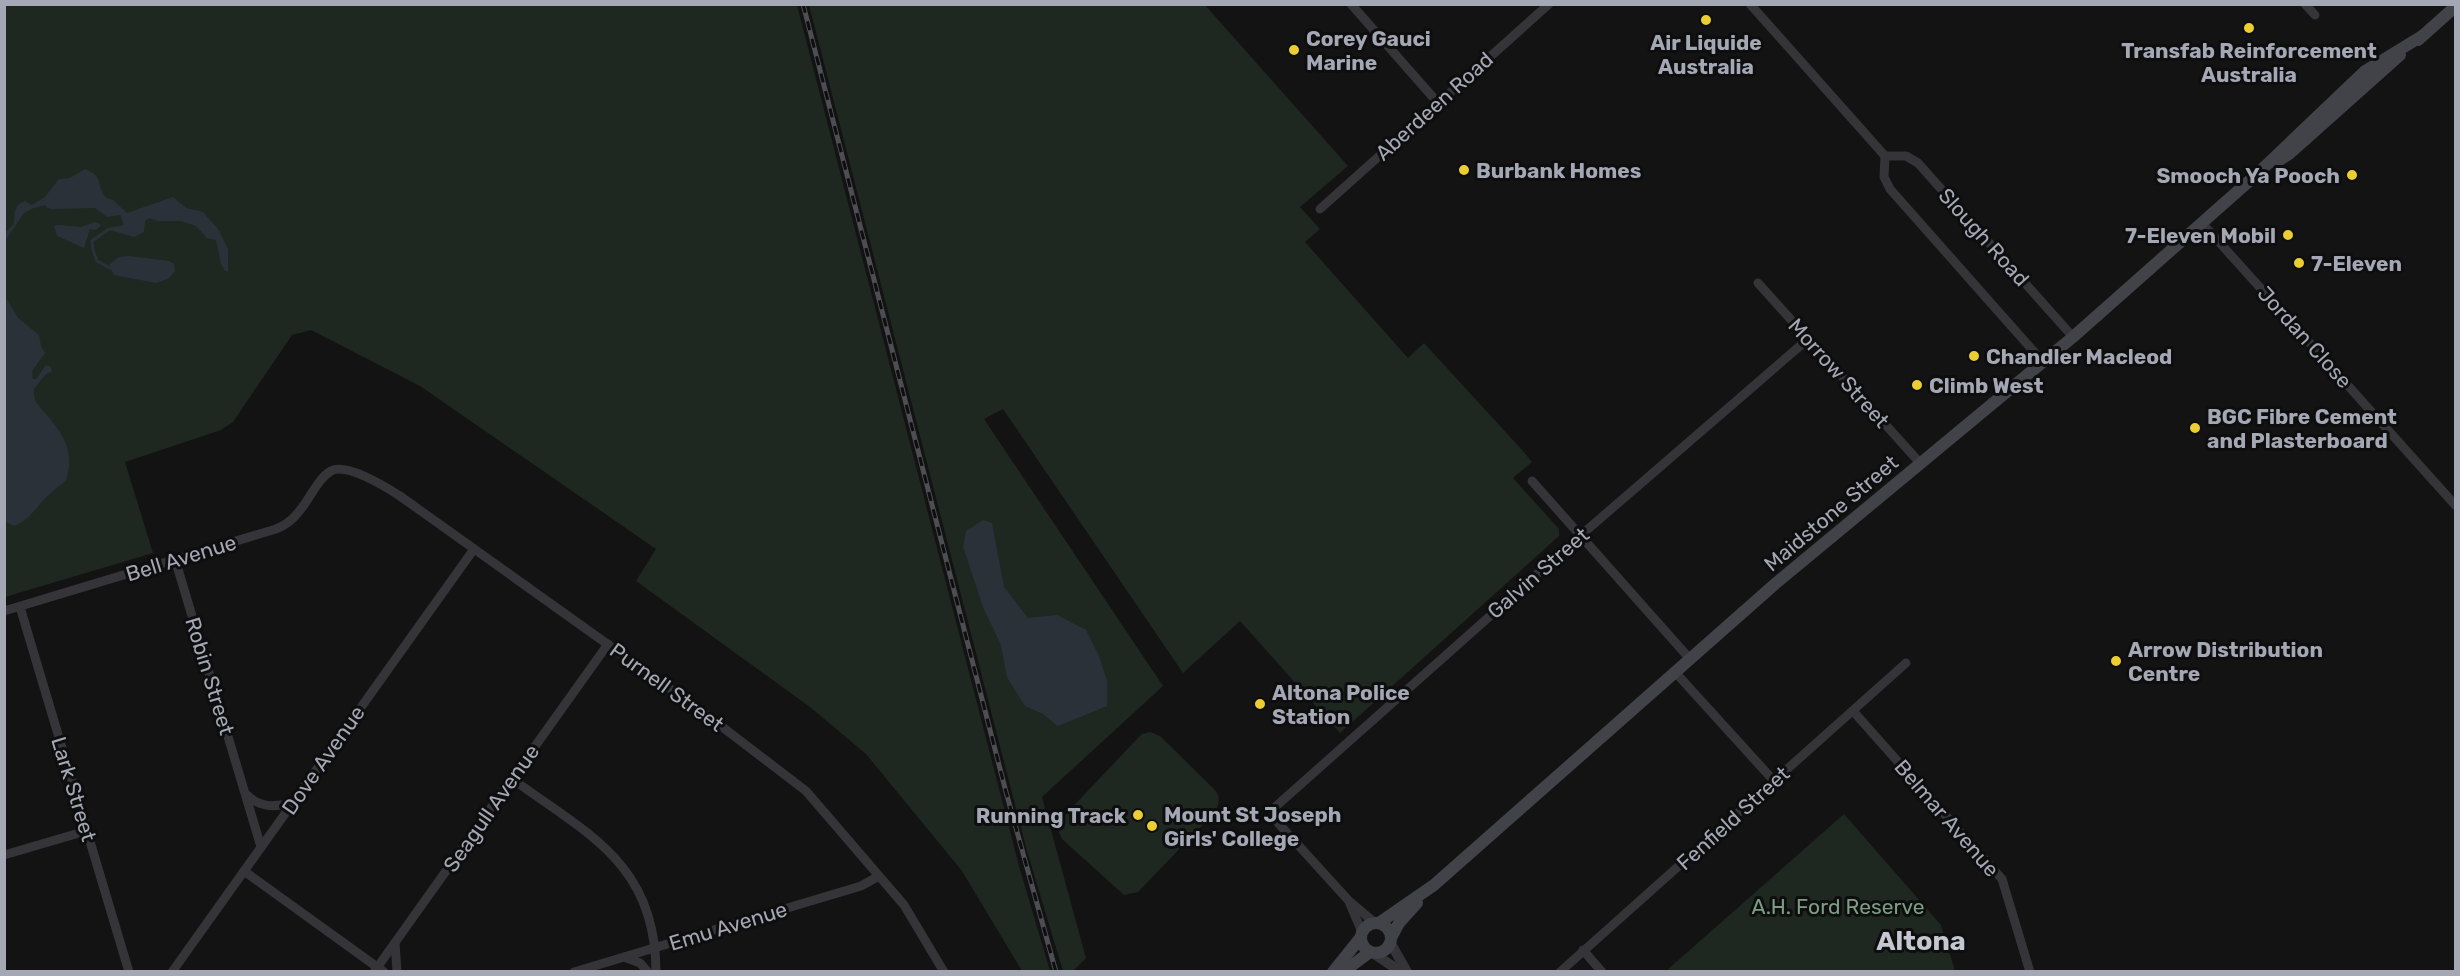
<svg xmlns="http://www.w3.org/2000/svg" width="2460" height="976" viewBox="0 0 2460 976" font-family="Rubik,sans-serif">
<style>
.green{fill:#1f2721}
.water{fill:#2b3139}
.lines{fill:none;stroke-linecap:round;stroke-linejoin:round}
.stream{stroke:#2b3139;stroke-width:3}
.minor{stroke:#343439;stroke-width:9}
.tertiary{stroke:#343439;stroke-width:10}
.secondary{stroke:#424249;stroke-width:12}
.rail-casing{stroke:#4d4d54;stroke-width:5}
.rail{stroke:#0e0e0f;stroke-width:3;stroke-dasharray:9;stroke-linecap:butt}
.poi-dot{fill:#edce32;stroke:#0e0e0f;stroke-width:2}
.labels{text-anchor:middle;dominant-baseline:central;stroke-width:6;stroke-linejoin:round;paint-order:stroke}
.poi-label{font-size:21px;font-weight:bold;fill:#a4a7b4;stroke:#0e0e0f;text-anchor:start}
.street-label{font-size:21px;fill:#a4a7b4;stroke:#0e0e0f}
.park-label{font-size:21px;fill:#7c9f84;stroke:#0e0e0f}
.district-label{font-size:27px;font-weight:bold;fill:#c5c6d0;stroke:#0e0e0f}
</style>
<rect width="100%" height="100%" fill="#131314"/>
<g class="green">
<polygon points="5,5 797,5 1019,866 1050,971 1022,971 962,871 866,754 810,707 636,581 656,549 420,386 311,330 292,335 233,422 221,430 125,462 153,553 5,597"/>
<polygon points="809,5 1205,5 1348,166 1300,207 1320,229 1305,242 1408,358 1424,343 1523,451 1532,462 1513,478 1559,529 1559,536 1340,733 1240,621 1183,673 1003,409 984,419 1163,686 1042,797 1086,958 1073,971 1063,971 1027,851"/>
<path d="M1150,732L1160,736L1215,790C1221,798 1219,803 1215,812L1138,892L1124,895L1062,839L1059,832L1062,818L1137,739L1142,734Z"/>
<polygon points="1844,814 1941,925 1955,971 1666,971"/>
</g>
<g class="water">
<path d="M85,169C105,177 95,184 106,198L113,200L127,213L173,197L186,208L203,212L218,229L228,249V271H225L221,264L216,240L207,238L196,226L181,221H158L149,218L145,221L144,232L134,237L110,230L109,228L124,225L120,215L107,217L95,208L52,209L47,208L45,205L31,209L24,213L5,241V233L14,224C15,213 13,206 25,201L32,205L45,197L59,179L70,178Z"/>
<polygon points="95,222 101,225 96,230 90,229 84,248 57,236 54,226 58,225 81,227"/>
<polygon points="129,256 169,261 174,264 175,271 168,279 156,283 114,275 109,265 119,257"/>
<path d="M4,295L18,318L39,335L41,346L45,353L32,371L33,379H36L46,365L50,366L52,371L45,375L34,389C33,402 38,405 46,414C64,436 75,451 66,480C61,485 56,488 51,493C37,504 32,519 14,526L4,521Z"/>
<polygon points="983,520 992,523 1004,587 1028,618 1057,615 1086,630 1099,656 1107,681 1107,706 1058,726 1043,714 1025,706 1007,677 1001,645 983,607 963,546 966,531"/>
</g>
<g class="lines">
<polyline class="stream" points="109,229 92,241 93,250 97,261 110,268"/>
<g class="minor">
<polyline points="1351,4 1438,103"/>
<polyline points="1750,4 1885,156 1884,177 1890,189 2043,362"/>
<polyline points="2305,4 2315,15"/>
<polyline points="1885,156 1906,156 1918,163 2073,337"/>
<polyline points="1320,209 1549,4"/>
<polyline points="2202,223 2456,506"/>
<polyline points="1758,283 1920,463"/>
<polyline points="1532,481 1690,659"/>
<polyline points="175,559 261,847"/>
<polyline points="20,607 129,972"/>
<path d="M4,611L276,529C289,524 296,516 304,505C312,494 319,478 331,471C346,462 386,487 400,496L708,716L806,791L904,905L944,972"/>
<polyline points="1675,672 1774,781"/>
<polyline points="1853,711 2002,879 2030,972"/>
<path d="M511,778C587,834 656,863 656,972"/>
<path d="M247,795C260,808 275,807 292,803"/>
<polyline points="4,855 86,831"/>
<polyline points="244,871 384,972"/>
<polyline points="1350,904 1362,932"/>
<polyline points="1375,923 1349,901 1279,824 1274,816 1274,808 1580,536 1808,339"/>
<polyline points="395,943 397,972"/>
<polyline points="1583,950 1602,972"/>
<polyline points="624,957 640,963 648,972"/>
<polyline points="172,972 474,549"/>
<polyline points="374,972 608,644"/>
<polyline points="574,972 861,886 879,876"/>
<polyline points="1560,972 1906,663"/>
</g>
<g class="tertiary">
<polyline points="1390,942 1407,972"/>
<polyline points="1373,953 1401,972"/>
</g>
<g class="secondary">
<polyline points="2418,40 2456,6"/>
<polyline points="2275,163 2289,154 2400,55"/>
<circle cx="1376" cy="938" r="15"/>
<polyline points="1379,923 1434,885 1775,584 2073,337 2256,175 2365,71 2422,36"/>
<polyline points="1391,938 1399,923 1417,903"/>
<polyline points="1333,972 1361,937"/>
<polyline points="1343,972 1370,952"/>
</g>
<g class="rail-casing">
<polyline id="rail" points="803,4 1006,792 1056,972"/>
</g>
<use href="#rail" class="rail"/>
</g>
<g class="poi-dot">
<circle cx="1706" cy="20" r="6"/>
<circle cx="2249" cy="28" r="6"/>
<circle cx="1294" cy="50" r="6"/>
<circle cx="1464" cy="170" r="6"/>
<circle cx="2352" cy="175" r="6"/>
<circle cx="2288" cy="235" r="6"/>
<circle cx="2299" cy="263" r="6"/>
<circle cx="1974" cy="356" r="6"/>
<circle cx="1917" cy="385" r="6"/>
<circle cx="2195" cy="428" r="6"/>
<circle cx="2116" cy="661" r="6"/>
<circle cx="1260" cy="704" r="6"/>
<circle cx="1138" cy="815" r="6"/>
<circle cx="1152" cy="826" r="6"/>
</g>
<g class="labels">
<g class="poi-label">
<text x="1306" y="38">Corey Gauci<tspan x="1306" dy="24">Marine</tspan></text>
<text x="1706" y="42" text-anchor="middle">Air Liquide<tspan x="1706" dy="24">Australia</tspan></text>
<text x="2249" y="50" text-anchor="middle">Transfab Reinforcement<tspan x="2249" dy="24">Australia</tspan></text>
<text x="1476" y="170">Burbank Homes</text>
<text x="2340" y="175" text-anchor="end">Smooch Ya Pooch</text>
<text x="2276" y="235" text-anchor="end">7-Eleven Mobil</text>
<text x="2311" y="263">7-Eleven</text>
<text x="1986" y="356">Chandler Macleod</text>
<text x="1929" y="385">Climb West</text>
<text x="2207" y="416">BGC Fibre Cement<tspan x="2207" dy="24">and Plasterboard</tspan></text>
<text x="2128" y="649">Arrow Distribution<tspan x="2128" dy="24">Centre</tspan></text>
<text x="1272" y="692">Altona Police<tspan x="1272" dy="24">Station</tspan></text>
<text x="1164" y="814">Mount St Joseph<tspan x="1164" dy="24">Girls' College</tspan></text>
<text x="1126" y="815" text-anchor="end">Running Track</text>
</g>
<g class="street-label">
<text transform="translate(1434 106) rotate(-42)">Aberdeen Road</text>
<text transform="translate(1984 237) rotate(48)">Slough Road</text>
<text transform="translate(2305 337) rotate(48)">Jordan Close</text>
<text transform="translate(1839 373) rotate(48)">Morrow Street</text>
<text transform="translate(1831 513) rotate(-40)">Maidstone Street</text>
<text transform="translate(181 558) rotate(-17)">Bell Avenue</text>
<text transform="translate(1538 573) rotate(-41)">Galvin Street</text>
<text transform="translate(210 676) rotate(73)">Robin Street</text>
<text transform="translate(667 687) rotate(36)">Purnell Street</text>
<text transform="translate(323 760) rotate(-55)">Dove Avenue</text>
<text transform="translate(74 789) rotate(73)">Lark Street</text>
<text transform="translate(491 808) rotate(-55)">Seagull Avenue</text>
<text transform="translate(1733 818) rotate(-42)">Fenfield Street</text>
<text transform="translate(1947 818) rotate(49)">Belmar Avenue</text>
<text transform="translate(728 926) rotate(-17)">Emu Avenue</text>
</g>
<g class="park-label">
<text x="1838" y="906">A.H. Ford Reserve</text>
</g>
<g class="district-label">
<text x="1921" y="941">Altona</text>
</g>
</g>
<rect width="2460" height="976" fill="none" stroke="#a4a7b4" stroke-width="12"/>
</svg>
